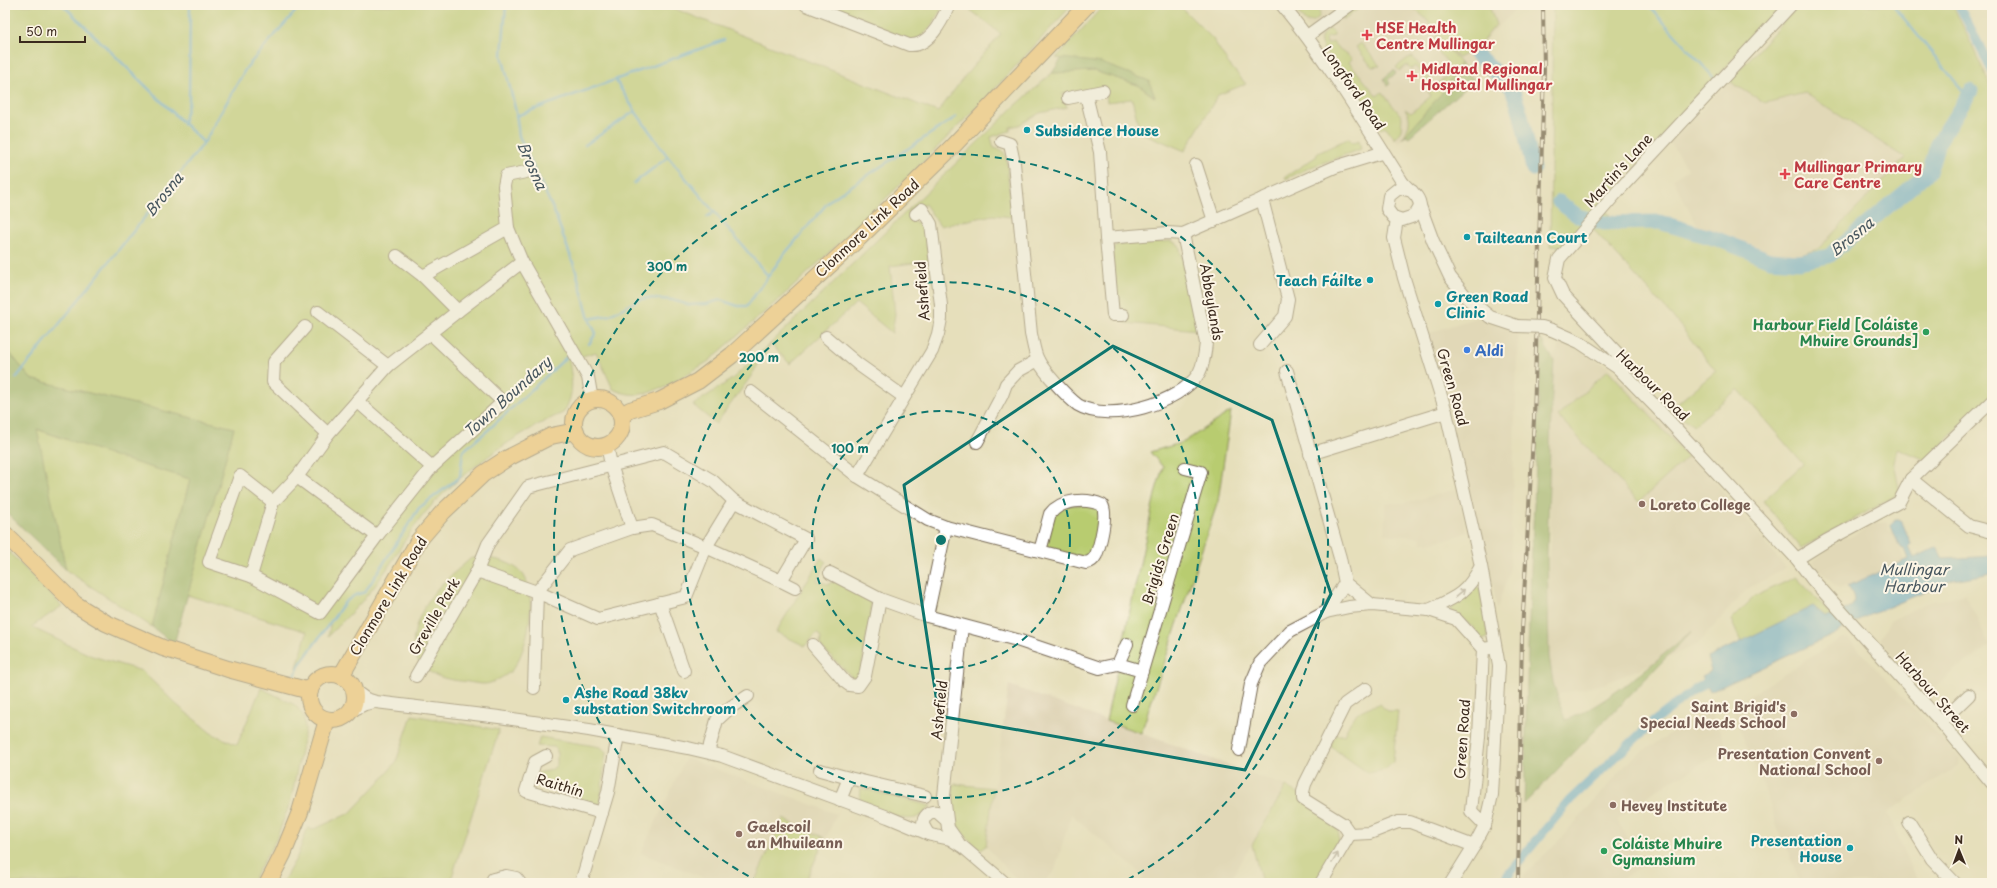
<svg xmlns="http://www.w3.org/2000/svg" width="1997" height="888" viewBox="0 0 1997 888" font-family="'Playpen Sans',sans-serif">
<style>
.built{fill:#dbd0b1}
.green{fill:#b8cc70;stroke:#7a7b47}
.forest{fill:#92b062;stroke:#666d40}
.water{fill:#5da9d6;stroke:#4c6a7a}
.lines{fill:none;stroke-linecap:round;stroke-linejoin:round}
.stream{stroke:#5da9d6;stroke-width:2.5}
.canal{stroke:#5da9d6;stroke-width:9}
.river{stroke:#5da9d6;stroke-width:15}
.minor-casing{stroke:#776955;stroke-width:14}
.major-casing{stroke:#776955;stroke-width:18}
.minor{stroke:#fff;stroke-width:12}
.major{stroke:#f6c06b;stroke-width:16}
.rail-casing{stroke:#3b2a1e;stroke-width:4}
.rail{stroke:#fcf5e5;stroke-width:2.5;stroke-dasharray:8;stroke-linecap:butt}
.minor-bridge-casing{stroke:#776955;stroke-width:14;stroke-linecap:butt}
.minor-bridge{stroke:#fff;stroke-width:12}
.oneway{stroke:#a79f9a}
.marked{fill:none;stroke:#0f766e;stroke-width:3;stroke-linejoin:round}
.ring{fill:none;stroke:#0f766e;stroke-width:2;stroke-dasharray:7 5}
.health-dot{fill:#e0444e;stroke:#fcf5e5;stroke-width:1.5}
.culture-dot{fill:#0f9aa8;stroke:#fcf5e5;stroke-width:1.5}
.leisure-dot{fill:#2e9e5b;stroke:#fcf5e5;stroke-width:1.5}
.shop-dot{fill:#3f7fe0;stroke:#fcf5e5;stroke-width:1.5}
.education-dot{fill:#8d6e63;stroke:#fcf5e5;stroke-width:1.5}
.labels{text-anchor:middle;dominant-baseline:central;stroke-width:4;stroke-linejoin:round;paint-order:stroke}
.health-label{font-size:14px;font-weight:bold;fill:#be3a42;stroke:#fcf5e5;text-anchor:start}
.street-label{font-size:14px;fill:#3b2a1e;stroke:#fcf5e5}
.culture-label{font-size:14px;font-weight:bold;fill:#0d838f;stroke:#fcf5e5;text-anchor:start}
.leisure-label{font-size:14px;font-weight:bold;fill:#27864d;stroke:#fcf5e5;text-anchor:end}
.shop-label{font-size:14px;font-weight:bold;fill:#366cbe;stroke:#fcf5e5;text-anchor:start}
.education-label{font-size:14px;font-weight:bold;fill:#785e54;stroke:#fcf5e5;text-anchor:start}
.water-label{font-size:15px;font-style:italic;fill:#47565e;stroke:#fcf5e5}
.centre{fill:#0f766e;stroke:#fcf5e5;stroke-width:2}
.ring-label{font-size:12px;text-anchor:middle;font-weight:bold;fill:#0f766e;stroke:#fcf5e5;stroke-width:4;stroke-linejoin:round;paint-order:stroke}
</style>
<rect width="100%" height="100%" fill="#fcf5e5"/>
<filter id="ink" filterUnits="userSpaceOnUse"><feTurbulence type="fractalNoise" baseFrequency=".025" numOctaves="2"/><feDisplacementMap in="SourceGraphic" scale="8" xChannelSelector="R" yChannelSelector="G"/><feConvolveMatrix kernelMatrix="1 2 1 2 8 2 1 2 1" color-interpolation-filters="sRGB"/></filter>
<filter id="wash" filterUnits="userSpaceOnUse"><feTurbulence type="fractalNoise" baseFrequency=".012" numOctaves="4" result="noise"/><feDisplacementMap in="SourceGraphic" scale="16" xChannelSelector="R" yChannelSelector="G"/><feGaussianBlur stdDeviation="0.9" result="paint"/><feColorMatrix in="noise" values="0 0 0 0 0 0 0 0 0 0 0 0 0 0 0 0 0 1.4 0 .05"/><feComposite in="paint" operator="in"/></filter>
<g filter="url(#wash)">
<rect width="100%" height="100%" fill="#e6dfbb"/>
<g class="built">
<polygon points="1290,5 1520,5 1477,48 1492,63 1409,137 1406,135 1399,143"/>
<polygon points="1729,81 1765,103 1805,93 1906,157 1818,249 1772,265 1698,227 1673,179 1688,169 1670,143"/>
<polygon points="1478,317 1518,332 1510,568 1497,610 1489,562 1478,520 1426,334"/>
<polygon points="1562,342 1607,366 1701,465 1786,568 1747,589 1697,645 1606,683 1537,700 1551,543 1546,369"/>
<polygon points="1457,489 1467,532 1453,538 1421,544 1420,537 1384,534 1386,503 1405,503"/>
<polygon points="1886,522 1889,525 1888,529 1892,532 1904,561 1839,589 1812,562 1844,538 1848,538 1876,523"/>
<polygon points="1965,594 1990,646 1954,670 1928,694 1880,639 1890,621 1926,603"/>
<polygon points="1842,638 1848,639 1960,758 1959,765 1887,813 1919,883 1801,883 1779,833 1764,787 1736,721 1733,706"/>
<polygon points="1009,685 1286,786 1229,883 1140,883 1144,876 1071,814 1055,870 1044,883 1020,883 986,846"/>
<polygon points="1709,708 1728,749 1656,790 1617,820 1644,865 1615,883 1524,883 1524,876 1565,834 1631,759"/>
<polygon points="686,758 837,814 806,883 717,883 641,853"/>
</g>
<g class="green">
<path d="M5,5H665L938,112L964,77L1001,34L964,5H1072L990,94L904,181L795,285L709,361L662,389L660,388C644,396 630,397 613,389L596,352L569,360C572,380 575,395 563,413C518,431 455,477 424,514C405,537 392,564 374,587C360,605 344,620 328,636L331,621L300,664L293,681L307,632L187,595L234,428L31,379L5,347Z"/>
<path d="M819,5H944C935,19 928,37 911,41Z"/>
<polygon points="1104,5 1179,5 1213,39 1228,63 1246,84 1218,95 1185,151 1140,132 1132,99 1107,102 1105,86 1062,94 1067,107 1040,113 1019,125 1010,127 1010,131 991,137 994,148 1002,150 1006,156 1012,217 993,215 940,226 925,204 910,217 916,224 922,222 925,229 929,261 890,266 895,314 892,333 856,303 790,364 771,344 749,379 716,424 693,405 732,379 771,343 1013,108 1052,73 1094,71 1138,85 1154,97 1149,81 1101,63 1056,58"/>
<polygon points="1291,5 1315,5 1320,13 1319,17 1314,21 1306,22"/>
<polygon points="1357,5 1363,5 1343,21 1343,16"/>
<path d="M1410,5H1489L1496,25L1476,48L1458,58L1439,37L1460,63L1441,94L1402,139C1408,129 1413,120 1405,109L1411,113L1431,96L1428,92L1431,86L1415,66L1411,69L1407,65L1399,71L1396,67L1408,58L1413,57L1435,86L1450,74L1444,66L1448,63L1430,42L1438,35L1425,18Z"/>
<polygon points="1553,5 1782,5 1575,234 1561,247 1550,246"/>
<polygon points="1799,5 1953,5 1992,89 1992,397 1926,460 1897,448 1894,463 1899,488 1894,497 1801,548 1763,501 1803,464 1738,389 1693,426 1672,408 1716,371 1673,317 1592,228 1606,211 1613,219 1651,218 1698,227 1772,265 1818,249 1905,158 1805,93 1765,103 1729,81"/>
<path d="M1329,29H1331L1334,33V36L1326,38L1327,44L1333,42C1337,49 1346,52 1352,59L1349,62L1377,96L1382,92L1402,117L1401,130L1395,139L1386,127L1380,129L1368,112L1370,108L1352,85L1348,84C1343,76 1321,50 1321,42C1320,36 1324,32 1329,29Z"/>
<polygon points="1361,43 1380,66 1372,67 1356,47"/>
<polygon points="1349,138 1352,143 1359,140 1361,149 1311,167 1286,179 1285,177 1317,156 1316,154"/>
<polygon points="1171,241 1179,245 1191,295 1197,330 1125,323 1124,310 1118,308 1112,251 1116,245"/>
<polygon points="1608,370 1688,457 1639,502 1558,416"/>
<polygon points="1231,411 1218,501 1141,733 1106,721 1156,490 1163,467 1150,452 1184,442"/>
<polygon points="36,429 120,458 190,479 152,627 66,570"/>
<polygon points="1064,505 1093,505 1102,512 1090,558 1046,550 1054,514"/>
<polygon points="5,548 62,606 31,627 92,656 142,671 177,705 211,733 237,745 261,688 295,705 304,716 305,730 291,800 276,840 251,883 5,883"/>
<path d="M471,558C490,558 505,558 520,571C540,588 528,654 511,671C507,675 496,681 490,683C482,686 468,681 460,681C405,675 404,638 430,598C440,583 458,570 471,558Z"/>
<polygon points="821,558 826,562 817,581 828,584 835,581 871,600 871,611 860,676 858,679 852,677 820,646 821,638 817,633 805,646 776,632"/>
<polygon points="1796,577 1833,616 1826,617 1813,606 1741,642 1731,620 1754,597"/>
<polygon points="1477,587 1480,588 1488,638 1481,640 1473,627 1450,610"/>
<path d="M1379,704L1388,711H1398L1393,762L1385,770L1368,773L1330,746L1336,735H1344C1353,715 1357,710 1379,704Z"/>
<polygon points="412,715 499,730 450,883 282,883 297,857 308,827 312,830 350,813 382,779 396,762"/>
<polygon points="540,737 601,747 606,752 600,805 535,785 538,773 551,770 557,765 557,750 554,747 537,746"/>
<path d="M954,784L994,788L986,846L980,849C955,830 949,815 954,784Z"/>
<path d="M1286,786C1299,793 1339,819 1339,836C1340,851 1324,870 1316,883H1262L1252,845Z"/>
<path d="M861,788L931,806C928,809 925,813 922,815C904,827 877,807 860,799Z"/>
<polygon points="783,819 825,838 805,883 754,883"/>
</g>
<g class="forest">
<polygon points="1062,58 1101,63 1149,81 1155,97 1138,85 1094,71 1052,73"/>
<polygon points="1460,63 1474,80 1409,137 1406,135 1402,139 1441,94"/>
<polygon points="1394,70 1396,73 1388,80 1390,84 1387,86 1384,78"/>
<path d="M1541,339L1554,361L1551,411L1547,555L1549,656L1553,682L1565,720C1606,706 1657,659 1692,631L1524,804C1526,753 1526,702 1528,650C1531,546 1538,443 1541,339Z"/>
<polygon points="5,347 31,379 234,428 174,644 152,627 190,479 120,458 37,429 66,570 5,511"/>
</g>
<path class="water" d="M1895,520H1899L1902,522L1911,544L1909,547L1914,558L1937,547L1943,559L1992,556V573L1953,580L1870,615L1846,626L1835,634L1710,692L1702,676L1711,671L1707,658L1813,606L1826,617L1833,616L1852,606C1857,599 1851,592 1848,586L1908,559L1904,549L1900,548L1891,526Z"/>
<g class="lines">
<g class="stream">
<polyline points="63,5 204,143"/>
<polyline points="506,5 502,55 516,112 519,136 554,211 576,271 589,319 596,333 589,344"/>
<polyline points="1648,5 1716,80"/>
<polyline points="1893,5 1967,96"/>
<polyline points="616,81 635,111 668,157 768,276"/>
<polyline points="516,116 724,40"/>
<polyline points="183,124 189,101 190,5"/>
<polyline points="585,145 635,111"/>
<polyline points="634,183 668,157"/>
<polyline points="707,217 715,211"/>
<polyline points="589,319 610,315 640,299 648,298 672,300 689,305 707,304 720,300 738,306 747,306 782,257 830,200 956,117"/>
<polyline points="16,378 204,143 246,68 301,5"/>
<polyline points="293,680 300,664 345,602 355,595 365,592 419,508 460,477 463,451 487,431 570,354"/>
</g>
<g class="canal">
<polyline points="1959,5 1992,71"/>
<polyline points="1501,883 1570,800 1653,722 1697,688 1716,677"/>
</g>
<g class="river">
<polyline points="1475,53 1512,88 1521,115 1533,169"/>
<polyline points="1559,202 1578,216 1604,223 1659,222 1717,239 1770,260 1799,262 1829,256 1929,172 1938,143 1971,91"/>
</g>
</g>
</g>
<g filter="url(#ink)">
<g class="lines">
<g class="minor-casing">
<g id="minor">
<path d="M806,5L909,45C929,47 942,21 949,5"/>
<path d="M1282,5C1327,60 1363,120 1401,180C1407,190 1419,193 1420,206L1414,216L1402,220L1393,217L1387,209L1389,196L1399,188L1412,191"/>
<polyline points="1307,36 1350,5"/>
<polyline points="1086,95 1100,152 1106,238 1168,233 1183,234"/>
<polyline points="1068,98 1103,91"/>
<path d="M1001,141L1010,144L1014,163L1031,334C1033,342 1034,352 1038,360C1044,372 1067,397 1078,405C1109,424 1181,403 1199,373C1204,364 1205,353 1206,343L1183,234L1335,167L1381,153"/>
<polyline points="1196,165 1214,221"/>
<polyline points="526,172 506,176 504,186 508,228 522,262 588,377 592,400"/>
<polyline points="1420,206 1433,241 1450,277 1467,298 1490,317 1517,326"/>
<polyline points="1397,219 1394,238 1404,278 1446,412 1481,566 1499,666 1492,795 1485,825 1474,846 1451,883"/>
<polyline points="1106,238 1113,315 1123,315"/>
<polyline points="397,256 423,276 508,228"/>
<polyline points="423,276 458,311 522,262"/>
<polyline points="318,312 388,366 458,311"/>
<polyline points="305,327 274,362 273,382 328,434 388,366"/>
<polyline points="1552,330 1579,342 1618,368 1655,406 1797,559 1812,579 1941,722 1992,783"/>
<polyline points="430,333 503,402 432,467"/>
<polyline points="826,337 859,365 904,397"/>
<polyline points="1260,345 1285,316 1288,299 1262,199"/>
<polyline points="1618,368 1618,354 1563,295 1555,278 1559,259 1618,191 1791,5"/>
<polyline points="1287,371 1340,558 1345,583 1372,605"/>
<polyline points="751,392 857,476 928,520 946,527 927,616"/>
<polyline points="328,434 297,477 377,536 432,467 357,401"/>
<polyline points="977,442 1002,395 1006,384 1018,371 1038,360"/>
<polyline points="607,445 611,465 632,528"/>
<polygon points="664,452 713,481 734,501 706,547 652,525 632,528 570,550 537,592 477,571 488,544 528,487"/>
<polyline points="1310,454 1446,412"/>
<polyline points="857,476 932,351 938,334 941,319 941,305 931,224 922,209 916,214"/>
<polyline points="1911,479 1969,526 1992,532"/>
<polyline points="273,502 240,476 209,562 251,576 320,613 377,536"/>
<path d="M946,527L1086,563C1091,562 1094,559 1096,555C1100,545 1108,514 1102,505C1087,498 1061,499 1050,514L1040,551"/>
<polyline points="1797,559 1826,541 1899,502 1911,479 1992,401"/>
<polyline points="830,573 880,599 927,616 1017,640 1100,668 1118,664 1127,644"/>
<polyline points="251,576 273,502 297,477"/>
<polyline points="781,581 795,588"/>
<polyline points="660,603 684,671"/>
<path d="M1429,610C1457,597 1466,594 1481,566"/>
<polyline points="1326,612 1345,583"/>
<polyline points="813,645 845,682 849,685 858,686 865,676 880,599"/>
<polyline points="1118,664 1142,671 1132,705"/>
<polyline points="1142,671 1201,472 1185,468"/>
<polyline points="416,676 477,571"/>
<polyline points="534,688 537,592 598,619 686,597 706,547 781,581 806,539 734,501"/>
<polyline points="355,691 366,699 376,702 499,717 589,730 688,748 722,756 888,817 931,835 950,839 963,847 1005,883"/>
<polyline points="351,711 365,704 375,702"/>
<polyline points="1941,722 1969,695"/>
<polyline points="1239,750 1251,684 1260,663 1290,631 1326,612 1349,607 1372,605 1429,610 1456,619 1483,649"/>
<polyline points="708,752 717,720 731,707 748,696"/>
<polyline points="546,756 535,762 526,791 602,813"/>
<polyline points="820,770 849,778"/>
<polyline points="840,800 849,778 925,796"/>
<polyline points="1909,822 1932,859 1955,883"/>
<polyline points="1485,825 1471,811 1479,737 1483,649 1490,648"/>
<path d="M928,834L923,825C923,816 929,811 937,812L945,819"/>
<polyline points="1350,834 1343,824 1303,799 1303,792 1305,784 1345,704 1366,689"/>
<polyline points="1350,834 1370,833 1398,822 1410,822 1474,846"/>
<polyline points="958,842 948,828 944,796 962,626"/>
<polyline points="492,883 493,879 506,876 516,878 520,883"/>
<polyline points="581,883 608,792 618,735"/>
<polyline points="1321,883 1350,834"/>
</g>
</g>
<g class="major-casing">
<g id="major">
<circle cx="598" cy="423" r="24"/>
<polyline points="621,416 630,410 659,401 698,381 732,355 858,239 951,148 1087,5"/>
<polyline points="5,534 75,604 106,623 163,648 228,669 310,691"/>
<circle cx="332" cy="697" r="23"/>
<polyline points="341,676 419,540 443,512 483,474 506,459 551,436 576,431"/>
<polyline points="268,883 283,854 300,812 327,720"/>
</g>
</g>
<use href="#minor" class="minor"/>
<use href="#major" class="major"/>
<g class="rail-casing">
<polyline id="rail" points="1518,883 1522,631 1534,419 1544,70 1543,5"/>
</g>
<use href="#rail" class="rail"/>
<g class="minor-bridge-casing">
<polyline id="minor-bridge" points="1517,326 1542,327 1552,330"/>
</g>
<use href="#minor-bridge" class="minor-bridge"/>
</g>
<defs><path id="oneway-shaft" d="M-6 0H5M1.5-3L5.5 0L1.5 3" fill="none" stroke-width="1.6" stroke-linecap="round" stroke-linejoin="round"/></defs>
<g class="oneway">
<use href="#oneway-shaft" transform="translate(1460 593) rotate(-40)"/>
<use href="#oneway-shaft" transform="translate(1335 858) rotate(-59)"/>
</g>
</g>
<path d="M0 0H1997V888H0ZM1113,346L1272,420L1331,594L1245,770L939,716L904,485Z" fill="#e6dfbb" fill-opacity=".55" fill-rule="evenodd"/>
<path class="marked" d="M1113,346L1272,420L1331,594L1245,770L939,716L904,485Z"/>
<g class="ring">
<circle cx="941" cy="540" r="129"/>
<circle cx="941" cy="540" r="258"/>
<path d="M759 882A387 387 0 1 1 1123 882"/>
</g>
<g class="health-dot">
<path d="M1365 29h4v4h4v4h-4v4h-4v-4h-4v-4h4z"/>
<path d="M1410 70h4v4h4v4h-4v4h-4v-4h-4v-4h4z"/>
<path d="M1783 168h4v4h4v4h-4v4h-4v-4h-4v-4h4z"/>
</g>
<g class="culture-dot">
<circle cx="1027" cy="130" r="4"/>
<circle cx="1467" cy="237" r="4"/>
<circle cx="1370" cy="280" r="4"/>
<circle cx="1438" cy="304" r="4"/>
<circle cx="566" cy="700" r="4"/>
<circle cx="1850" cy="848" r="4"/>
</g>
<g class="leisure-dot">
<circle cx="1926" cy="332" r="4"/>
<circle cx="1604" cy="851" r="4"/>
</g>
<circle class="shop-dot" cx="1467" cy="350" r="4"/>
<g class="education-dot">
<circle cx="1642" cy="504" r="4"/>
<circle cx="1794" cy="714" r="4"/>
<circle cx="1879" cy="761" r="4"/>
<circle cx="1613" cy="805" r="4"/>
<circle cx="739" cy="834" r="4"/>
</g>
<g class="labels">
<g class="health-label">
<text x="1376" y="27">HSE Health<tspan x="1376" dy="16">Centre Mullingar</tspan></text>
<text x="1421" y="68">Midland Regional<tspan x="1421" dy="16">Hospital Mullingar</tspan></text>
<text x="1794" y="166">Mullingar Primary<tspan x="1794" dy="16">Care Centre</tspan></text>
</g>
<g class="street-label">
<text transform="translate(1354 88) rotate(55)">Longford Road</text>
<text transform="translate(1618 170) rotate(-48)">Martin's Lane</text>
<text transform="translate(867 228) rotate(-43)">Clonmore Link Road</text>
<text transform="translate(922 291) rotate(-94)">Ashefield</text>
<text transform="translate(1212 302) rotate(80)">Abbeylands</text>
<text transform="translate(1653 385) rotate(44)">Harbour Road</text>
<text transform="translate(1453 387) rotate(74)">Green Road</text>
<text transform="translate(1160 559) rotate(-73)">Brigids Green</text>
<text transform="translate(388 596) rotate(-59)">Clonmore Link Road</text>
<text transform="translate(434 616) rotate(-60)">Greville Park</text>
<text transform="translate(1933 692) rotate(48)">Harbour Street</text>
<text transform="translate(939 710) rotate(-84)">Ashefield</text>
<text transform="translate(1462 739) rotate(-86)">Green Road</text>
<text transform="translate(560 785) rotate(17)">Raithín</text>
</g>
<g class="culture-label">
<text x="1035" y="130">Subsidence House</text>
<text x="1475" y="237">Tailteann Court</text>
<text x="1362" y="280" text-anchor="end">Teach Fáilte</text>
<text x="1446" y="296">Green Road<tspan x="1446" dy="16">Clinic</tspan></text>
<text x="574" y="692">Ashe Road 38kv<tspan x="574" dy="16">substation Switchroom</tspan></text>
<text x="1842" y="840" text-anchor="end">Presentation<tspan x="1842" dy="16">House</tspan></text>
</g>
<g class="leisure-label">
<text x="1918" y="324">Harbour Field [Coláiste<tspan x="1918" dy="16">Mhuire Grounds]</tspan></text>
<text x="1612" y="843" text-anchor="start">Coláiste Mhuire<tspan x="1612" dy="16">Gymansium</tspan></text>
</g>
<g class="shop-label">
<text x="1475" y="350">Aldi</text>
</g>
<g class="education-label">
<text x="1650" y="504">Loreto College</text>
<text x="1786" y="706" text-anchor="end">Saint Brigid's<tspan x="1786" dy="16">Special Needs School</tspan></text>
<text x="1871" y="753" text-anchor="end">Presentation Convent<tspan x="1871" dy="16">National School</tspan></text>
<text x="1621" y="805">Hevey Institute</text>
<text x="747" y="826">Gaelscoil<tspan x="747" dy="16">an Mhuileann</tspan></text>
</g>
<g class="water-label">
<text transform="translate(533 165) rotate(66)">Brosna</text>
<text transform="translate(163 194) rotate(-51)">Brosna</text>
<text transform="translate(1851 236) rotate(-39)">Brosna</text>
<text transform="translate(507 396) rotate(-42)">Town Boundary</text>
<text x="1914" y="568">Mullingar<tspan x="1914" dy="17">Harbour</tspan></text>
</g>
</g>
<circle cx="941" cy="540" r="6" class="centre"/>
<g class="ring-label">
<text x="667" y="271">300 m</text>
<text x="759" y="362">200 m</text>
<text x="850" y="453">100 m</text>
</g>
<rect width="1997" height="888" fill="none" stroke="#fcf5e5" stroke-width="20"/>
<g transform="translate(1959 850) rotate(359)" stroke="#fcf5e5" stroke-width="3" paint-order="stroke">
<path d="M0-3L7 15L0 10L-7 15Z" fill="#3b2a1e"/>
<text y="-6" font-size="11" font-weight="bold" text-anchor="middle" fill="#3b2a1e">N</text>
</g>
<path d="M20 36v6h65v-6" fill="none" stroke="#3b2a1e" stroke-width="2"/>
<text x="26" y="36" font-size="12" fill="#3b2a1e" stroke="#fcf5e5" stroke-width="3" paint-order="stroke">50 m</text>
</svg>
